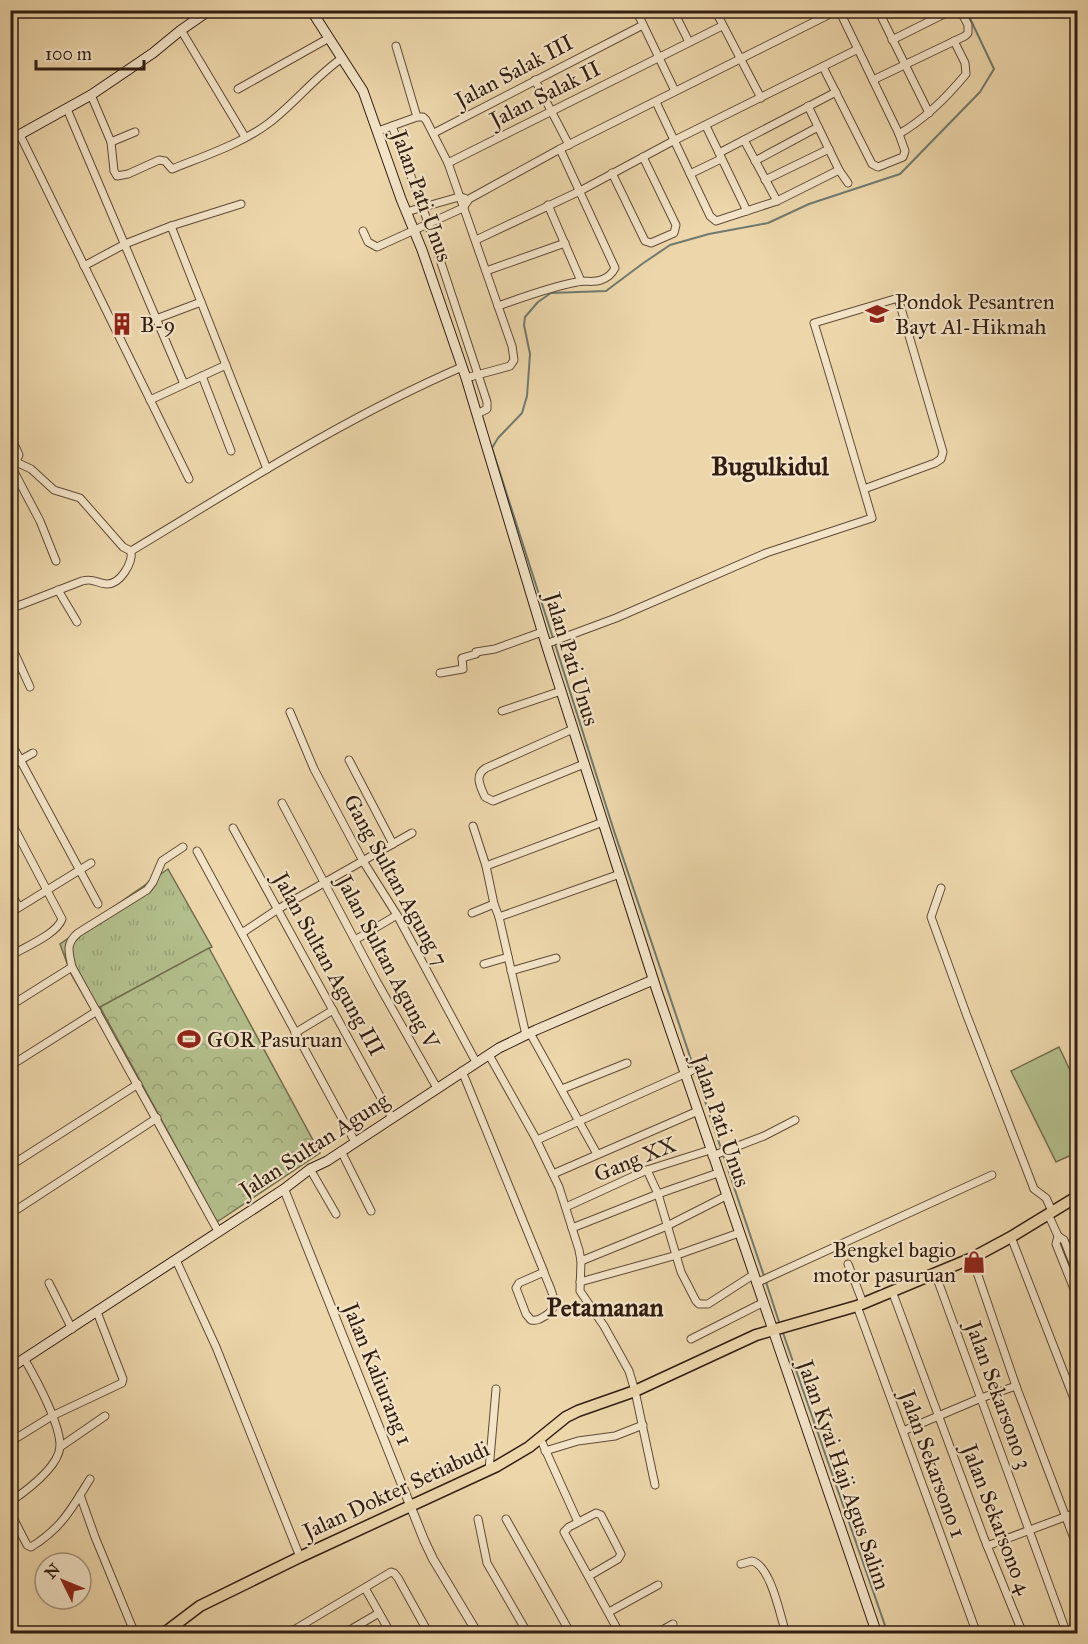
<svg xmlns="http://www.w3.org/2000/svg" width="1088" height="1644" viewBox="0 0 1088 1644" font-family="'IM FELL Great Primer',serif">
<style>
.grass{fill:url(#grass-tufts);stroke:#726e4e;stroke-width:1.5}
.park{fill:url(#park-crowns);stroke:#726e4e;stroke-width:1.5}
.pitch{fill:#b3bf8c;stroke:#726e4e;stroke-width:1.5}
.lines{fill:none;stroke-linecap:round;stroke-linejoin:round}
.stream{stroke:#6f7a6f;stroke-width:2}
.minor-casing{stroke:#604b37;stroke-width:9}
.tertiary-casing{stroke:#604b37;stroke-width:10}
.secondary-casing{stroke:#311d11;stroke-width:11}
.trunk-casing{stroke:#311d11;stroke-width:13}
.minor{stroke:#f3e4c8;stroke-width:7}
.tertiary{stroke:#f3e4c8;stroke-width:8}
.secondary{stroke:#f3e4c8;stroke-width:9}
.trunk{stroke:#ecd6aa;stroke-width:10}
.labels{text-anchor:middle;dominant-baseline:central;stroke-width:4.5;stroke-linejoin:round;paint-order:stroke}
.street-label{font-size:22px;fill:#311d11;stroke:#f3e4c8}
.poi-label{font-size:22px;fill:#311d11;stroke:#f3e4c8;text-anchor:start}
.quarter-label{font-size:26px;font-weight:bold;fill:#311d11;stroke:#f3e4c8}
</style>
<defs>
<pattern id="grass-tufts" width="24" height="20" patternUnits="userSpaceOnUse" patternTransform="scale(1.5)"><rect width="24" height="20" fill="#b3bf8c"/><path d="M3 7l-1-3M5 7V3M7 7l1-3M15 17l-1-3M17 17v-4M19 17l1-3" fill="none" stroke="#9aa478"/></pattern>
<pattern id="park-crowns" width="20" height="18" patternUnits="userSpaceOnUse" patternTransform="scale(1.5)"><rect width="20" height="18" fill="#b3bf8c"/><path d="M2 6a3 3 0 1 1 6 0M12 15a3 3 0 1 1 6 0" fill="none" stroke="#9aa478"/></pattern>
</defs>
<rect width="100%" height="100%" fill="#ecd6aa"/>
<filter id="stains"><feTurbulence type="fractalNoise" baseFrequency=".00333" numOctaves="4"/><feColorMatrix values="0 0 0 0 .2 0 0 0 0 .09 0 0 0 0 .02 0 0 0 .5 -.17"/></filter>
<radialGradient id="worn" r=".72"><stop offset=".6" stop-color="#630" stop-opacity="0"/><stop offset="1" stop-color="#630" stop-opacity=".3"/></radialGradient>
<polygon class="grass" points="168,869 212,947 100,1007 92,1010 71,974 60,944"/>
<polygon class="park" points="209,948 320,1153 217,1222 100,1007"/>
<polygon class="pitch" points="1059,1047 1077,1085 1078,1152 1056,1162 1011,1071"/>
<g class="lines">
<g class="stream">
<polyline points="553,638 492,448 498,438 522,413 527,396 530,354 524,325 525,317 538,302 551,293 606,291 642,264 670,245 709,234 768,223 809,204 900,174 980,92 994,69 966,10"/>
<polyline points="555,644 614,831 764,1276"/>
<polyline points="766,1282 780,1325"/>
<polyline points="782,1330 888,1634"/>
</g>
<g class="minor-casing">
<g id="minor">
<polyline points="636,10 675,91"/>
<polyline points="673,10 689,42"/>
<polyline points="715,10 761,98"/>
<polyline points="878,10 929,113"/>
<polyline points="181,30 245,137"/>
<polyline points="892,40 952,10"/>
<polyline points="396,46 417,117"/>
<polyline points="823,67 872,164 878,167 903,157 905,151 899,134 839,10"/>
<polyline points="535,80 569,145"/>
<polyline points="873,80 965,36 968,33 968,25 960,10"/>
<polyline points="238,89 329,38"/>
<path d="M91,95L111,142L114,171L117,176L128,174L159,160L165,161L172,169C204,156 241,144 269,123C295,103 315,77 342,58"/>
<polyline points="656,102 710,216 716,221 777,201 839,170"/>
<polyline points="808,106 839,170 848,183"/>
<polyline points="67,109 184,384"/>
<polyline points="392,126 423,208 487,402 487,409 477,414"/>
<polyline points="706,126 747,211"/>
<polyline points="378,131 417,117 423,117 426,120 448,163 512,346 514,360 510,366 466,378"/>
<polyline points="434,133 643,25"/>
<path d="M899,134C925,119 947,97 966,74L965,63L954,41"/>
<polyline points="20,135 189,479"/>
<polyline points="744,140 777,201"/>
<polyline points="111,142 135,132"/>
<polyline points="719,153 836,92"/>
<polyline points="755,161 818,127"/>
<polyline points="448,163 722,26"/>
<polyline points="612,173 645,241 651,243 674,233 676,225 643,157"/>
<polyline points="690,174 721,159"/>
<polyline points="765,180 829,149"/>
<polyline points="548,205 581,281"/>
<polyline points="406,212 459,197 464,198"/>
<polyline points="171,226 267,469"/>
<polyline points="363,231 368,242 377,247 463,208 469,199 560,149 838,10"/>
<polyline points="476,240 580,191 673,141 858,49"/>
<polyline points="84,266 125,244 171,226 241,204"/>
<polyline points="486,271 565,243"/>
<path d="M498,306C524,297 550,287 577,282C585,280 593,283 601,280C607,278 612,274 615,268L560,149"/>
<polyline points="156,319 201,302"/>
<polyline points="202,376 231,451"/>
<polyline points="150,400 226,365"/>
<polyline points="10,435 19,455 15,463"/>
<polyline points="16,462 31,469 54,490 80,498 123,547 131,551"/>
<polyline points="11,466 40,521 56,561"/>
<path d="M131,551C239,486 346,417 462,367"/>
<polyline points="58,590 77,622"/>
<path d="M10,609L82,581C94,578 96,583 106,584C120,585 133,563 131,551"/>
<polyline points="10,643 30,687"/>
<path d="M546,644L616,618L766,553L872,518C853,453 834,388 814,323L898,298L943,452L941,459L935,463L864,489"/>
<polyline points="440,673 463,669 462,658 476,654 476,652 495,649 542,632"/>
<polyline points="502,711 561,691"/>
<polyline points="290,712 314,769 363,861 397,915 476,1062"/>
<path d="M573,729L486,768C474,775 480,786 485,797L493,801L584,764"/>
<polyline points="10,741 98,904"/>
<polyline points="349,760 393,844"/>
<polyline points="10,766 33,753"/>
<polyline points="282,803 377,982 437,1088"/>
<path d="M10,820L62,919C57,934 25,947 10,956"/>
<polyline points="473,826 486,866"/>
<polyline points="233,828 392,1118"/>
<path d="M183,847L162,861L153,882L147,890L78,933C65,944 69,952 72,967L218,1231"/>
<polyline points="197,851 355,1142"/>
<polyline points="941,888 931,917 967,1016 1034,1189 1046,1198 1052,1211"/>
<polyline points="10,893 19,907"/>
<polyline points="10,913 91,863"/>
<polyline points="472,913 494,904"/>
<polyline points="499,917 494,904 486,866 603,822"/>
<polyline points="242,933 278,909 412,833"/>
<polyline points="355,940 397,915"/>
<polyline points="484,964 508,957"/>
<polyline points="511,971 556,958"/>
<polyline points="10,1006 72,967"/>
<polyline points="295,1033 333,1010"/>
<polyline points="530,1033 597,1154"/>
<polyline points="526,1035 499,917 620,874"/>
<polyline points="489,1055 535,1137 559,1187 579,1250 581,1261 580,1291 604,1326 629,1371 635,1391 655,1485"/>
<polyline points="10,1066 97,1011"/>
<path d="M462,1071L544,1272C549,1288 563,1306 545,1316C540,1319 537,1321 531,1320L526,1314L516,1288L519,1283L544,1272"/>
<polyline points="562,1089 627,1063"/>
<polyline points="537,1140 691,1071"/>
<polyline points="341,1151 371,1211"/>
<polyline points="712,1156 764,1136 795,1120"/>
<polyline points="10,1166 138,1084"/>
<polyline points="310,1169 336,1214"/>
<polyline points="647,1170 658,1194 681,1272 696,1301 699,1304 708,1304 753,1275"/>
<polyline points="553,1174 698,1111"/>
<polyline points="566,1207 647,1170 710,1150"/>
<polyline points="10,1214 157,1118"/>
<polyline points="1048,1214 1058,1236"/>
<polyline points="572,1228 658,1194 718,1173"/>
<polyline points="1011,1237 1078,1409"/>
<polyline points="972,1258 1016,1386 1078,1549"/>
<polyline points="176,1260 216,1347 300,1557"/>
<polyline points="581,1261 667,1226 726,1196"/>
<polyline points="848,1264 863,1303"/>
<polyline points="935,1273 1067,1634"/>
<polyline points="1078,1275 1064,1240 1058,1236 1056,1244 1078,1299"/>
<polyline points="580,1282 677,1255 739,1233"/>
<polyline points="49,1283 72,1329"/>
<polyline points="756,1283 992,1175"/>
<polyline points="892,1291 984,1538 1023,1634"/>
<polyline points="857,1306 977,1634"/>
<polyline points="691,1339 764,1302"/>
<polyline points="10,1351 18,1364"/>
<polyline points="903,1431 981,1398 1016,1386"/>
<polyline points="540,1438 578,1522"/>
<polyline points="10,1442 52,1416 122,1383 123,1379 97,1312"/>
<polyline points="60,1447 105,1416"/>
<polyline points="545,1451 578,1441 615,1436 643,1425"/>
<polyline points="489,1470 496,1389"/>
<polyline points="80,1495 95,1537 135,1634"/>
<path d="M10,1502C26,1491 58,1468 60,1447C61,1425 36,1379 25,1360"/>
<path d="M10,1512L27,1545L31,1547C62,1528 72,1508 90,1479"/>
<polyline points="478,1519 487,1563 528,1634"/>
<polyline points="506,1519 571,1634"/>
<polyline points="987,1546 1078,1512"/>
<path d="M741,1564L752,1561C771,1566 780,1615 786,1634"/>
<polyline points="589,1576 618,1559 621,1554 601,1515 596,1513 569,1527 564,1532 620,1634"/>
<polyline points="365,1588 391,1634"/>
<polyline points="609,1612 658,1585"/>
<polyline points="287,1634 391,1572 394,1573 398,1578 429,1634"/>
<polyline points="343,1634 379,1613"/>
<polyline points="655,1634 673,1624"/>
</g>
</g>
<g class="tertiary-casing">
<polyline id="tertiary" points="284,1189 424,1540 433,1559 478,1634"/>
</g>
<g class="secondary-casing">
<g id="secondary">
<polyline points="311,10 363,91 401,199 422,250 466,378 546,644 657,991 877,1634"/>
<polyline points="10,140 91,95 153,53 181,30 210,10"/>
<polyline points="10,1368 284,1189 310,1169 327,1161 499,1048 536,1030 653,980"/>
</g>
</g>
<g class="trunk-casing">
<polyline id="trunk" points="163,1634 200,1606 300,1557 497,1466 529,1447 566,1417 578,1411 635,1391 756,1335 857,1306 972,1258 1011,1237 1078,1196"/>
</g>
<use href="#minor" class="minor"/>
<use href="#tertiary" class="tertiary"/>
<use href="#secondary" class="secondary"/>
<use href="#trunk" class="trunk"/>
</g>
<defs>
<g id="school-bare" transform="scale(1.8)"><path d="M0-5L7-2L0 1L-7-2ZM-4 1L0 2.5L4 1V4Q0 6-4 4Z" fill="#8f2418" stroke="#f3e4c8" stroke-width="2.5" paint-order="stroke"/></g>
<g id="building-bare" transform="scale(1.8)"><path d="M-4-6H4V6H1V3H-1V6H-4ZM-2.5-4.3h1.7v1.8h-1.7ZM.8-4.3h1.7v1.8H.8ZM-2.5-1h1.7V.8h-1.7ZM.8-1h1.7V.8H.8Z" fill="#8f2418" stroke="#f3e4c8" stroke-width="2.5" paint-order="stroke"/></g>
<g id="stadium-bare" transform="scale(1.8)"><path d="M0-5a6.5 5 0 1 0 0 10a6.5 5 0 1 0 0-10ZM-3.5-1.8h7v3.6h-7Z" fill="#8f2418" stroke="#f3e4c8" stroke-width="2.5" paint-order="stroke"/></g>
<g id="shop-bare" transform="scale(1.8)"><path d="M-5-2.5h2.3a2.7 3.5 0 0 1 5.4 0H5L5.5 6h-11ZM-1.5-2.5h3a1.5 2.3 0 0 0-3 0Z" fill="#8f2418" stroke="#f3e4c8" stroke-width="2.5" paint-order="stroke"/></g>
</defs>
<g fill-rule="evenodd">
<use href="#school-bare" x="877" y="314"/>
<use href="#building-bare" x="122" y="324"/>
<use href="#stadium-bare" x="189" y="1039"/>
<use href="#shop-bare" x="974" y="1262"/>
</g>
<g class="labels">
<g class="street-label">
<text transform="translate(514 71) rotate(-28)">Jalan Salak III</text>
<text transform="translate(545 94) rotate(-27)">Jalan Salak II</text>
<text transform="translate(422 196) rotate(70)">Jalan Pati Unus</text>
<text transform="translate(572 659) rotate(73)">Jalan Pati Unus</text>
<text transform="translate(396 880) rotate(61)">Gang Sultan Agung 7</text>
<text transform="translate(388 962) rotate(62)">Jalan Sultan Agung V</text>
<text transform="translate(329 964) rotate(61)">Jalan Sultan Agung III</text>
<text transform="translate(721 1121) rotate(71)">Jalan Pati Unus</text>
<text transform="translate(314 1145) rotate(-33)">Jalan Sultan Agung</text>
<text transform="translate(635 1159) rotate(-22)">Gang XX</text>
<text transform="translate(378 1374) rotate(68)">Jalan Kaliurang 1</text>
<text transform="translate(999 1395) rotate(70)">Jalan Sekarsono 3</text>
<text transform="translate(933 1464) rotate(70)">Jalan Sekarsono 1</text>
<text transform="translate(844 1475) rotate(71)">Jalan Kyai Haji Agus Salim</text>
<text transform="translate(396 1490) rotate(-25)">Jalan Dokter Setiabudi</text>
<text transform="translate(997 1519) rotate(69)">Jalan Sekarsono 4</text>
</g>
<g class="poi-label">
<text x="895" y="301">Pondok Pesantren<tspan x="895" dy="25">Bayt Al-Hikmah</tspan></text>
<text x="140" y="324">B-9</text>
<text x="207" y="1039">GOR Pasuruan</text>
<text x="956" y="1249" text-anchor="end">Bengkel bagio<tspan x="956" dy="25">motor pasuruan</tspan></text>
</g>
<g class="quarter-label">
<text x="770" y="466">Bugulkidul</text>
<text x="605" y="1307">Petamanan</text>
</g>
</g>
<rect width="1088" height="1644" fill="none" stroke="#ecd6aa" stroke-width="36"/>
<rect x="12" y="12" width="1064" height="1620" fill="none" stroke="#311d11" stroke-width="3"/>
<rect x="18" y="18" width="1052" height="1608" fill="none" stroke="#311d11" stroke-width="1.5"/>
<g transform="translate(63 1581) rotate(313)"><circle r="28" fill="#f3e4c8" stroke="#a5947f" stroke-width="1.5"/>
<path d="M0-4.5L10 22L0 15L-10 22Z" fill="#8f2418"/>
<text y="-9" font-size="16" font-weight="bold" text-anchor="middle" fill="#311d11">N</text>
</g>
<path d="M36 60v9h108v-9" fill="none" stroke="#311d11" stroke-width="3"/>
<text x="45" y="60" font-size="18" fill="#311d11" stroke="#f3e4c8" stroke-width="4.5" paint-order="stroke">100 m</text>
<rect width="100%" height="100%" filter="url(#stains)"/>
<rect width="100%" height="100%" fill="url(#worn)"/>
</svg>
